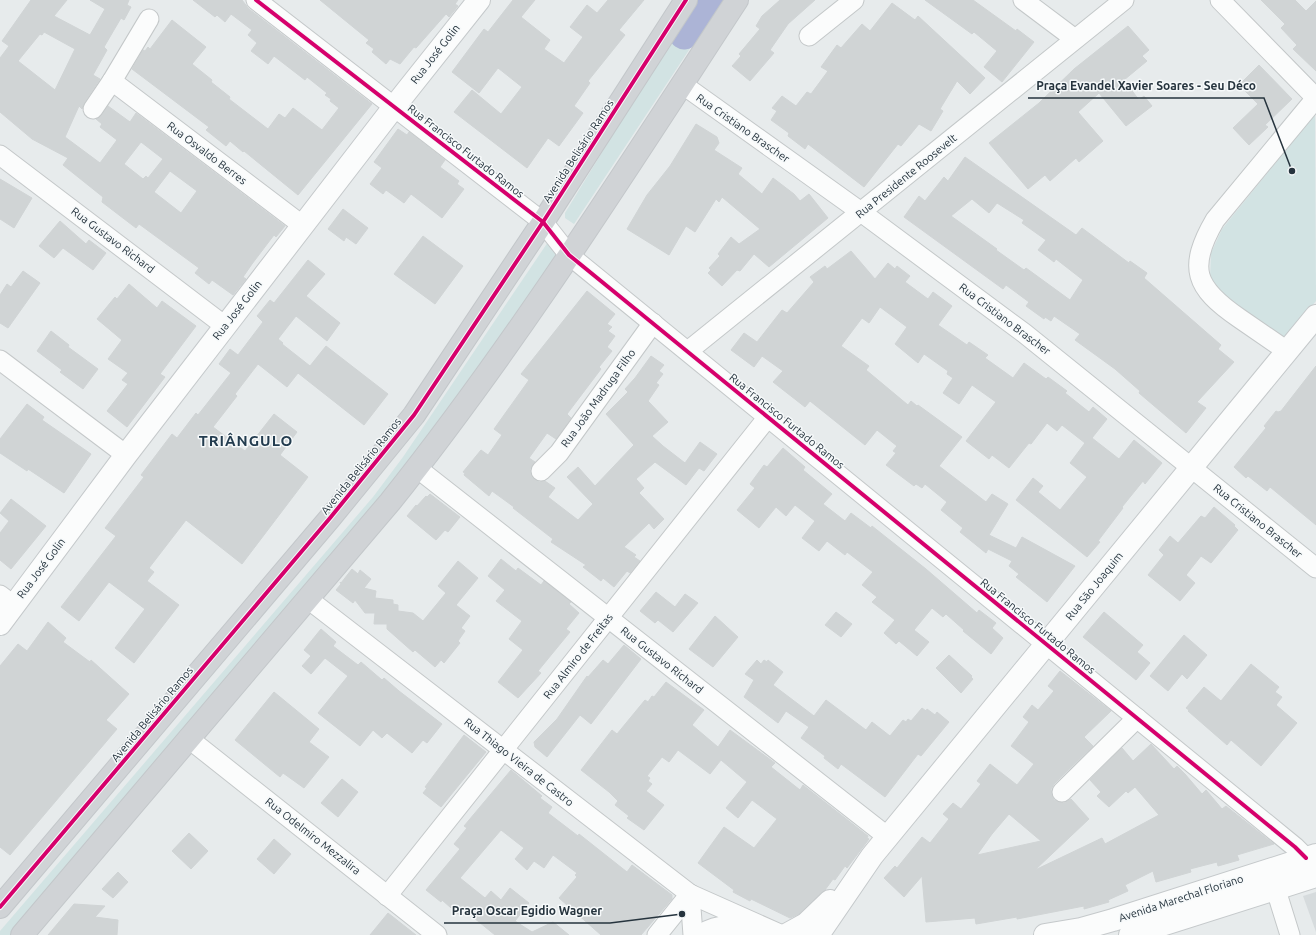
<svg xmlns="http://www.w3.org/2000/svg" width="1316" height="935" viewBox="0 0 1316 935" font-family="Ubuntu,sans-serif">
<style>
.built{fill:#d6dbdd}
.green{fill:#d2e3e3}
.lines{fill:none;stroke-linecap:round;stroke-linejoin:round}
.river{stroke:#acb4d6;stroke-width:29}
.building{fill:#d0d4d5;stroke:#d0d4d5;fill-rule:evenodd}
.street-casing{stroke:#c4c8c9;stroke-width:21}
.secondary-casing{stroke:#c5c9cb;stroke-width:24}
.primary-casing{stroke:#c3c7ca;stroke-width:24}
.street{stroke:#fbfcfc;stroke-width:19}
.secondary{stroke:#fbfcfc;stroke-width:22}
.primary{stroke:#d0d3d6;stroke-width:22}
.cycleway-casing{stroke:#f6f9fa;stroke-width:6}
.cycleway{stroke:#d6006c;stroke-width:4}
.labels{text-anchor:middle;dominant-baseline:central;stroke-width:3;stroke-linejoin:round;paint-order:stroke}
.street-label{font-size:11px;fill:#26343e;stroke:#f6f9fa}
.district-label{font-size:15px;font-weight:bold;letter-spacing:1px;fill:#233c4f;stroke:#f6f9fa}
.leader{fill:none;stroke:#26343e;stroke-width:1.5}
.callout-dot{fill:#26343e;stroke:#f6f9fa;stroke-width:1.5}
.callout-label{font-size:12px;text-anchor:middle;font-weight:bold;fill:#26343e;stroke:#f6f9fa;stroke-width:3;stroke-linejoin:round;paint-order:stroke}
</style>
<rect width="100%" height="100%" fill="#e7ebec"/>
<polygon class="built" points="1316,892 1316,932 1303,896"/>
<g class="green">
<polygon points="695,0 722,0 574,224 565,218 565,213"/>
<polygon points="1315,114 1316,301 1285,339 1224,301 1210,279 1211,253 1222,229"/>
<polygon points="550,239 563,251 406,476 12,935 0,935 0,931 373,497 403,457"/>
</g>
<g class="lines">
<polyline class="river" points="684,35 709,0"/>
</g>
<g class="building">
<path d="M31,0H67L54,16L90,35L105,9L90,0H129L127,5L131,7L124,20L121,18L104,47L107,50L93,75L100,79L84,103L82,109L79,106L65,137L100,163L117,140L100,127L102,124L96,119L102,115L108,106L130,122L136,113L285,226L276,237L274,235L252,264L243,277L246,279L233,295L212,280L209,284L195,273L199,268L139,224L136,228L102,202L103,197L63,165L68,158L32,139L0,112V58L9,46L2,41ZM44,32L75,49L55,90L18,61L40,34L42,35ZM141,142L163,159L148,178L146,176L143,179L124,164ZM170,171L197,191L181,213L154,192Z"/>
<polygon points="193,0 242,0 249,9 372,104 298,195 244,151 243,152 230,141 226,146 206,130 209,127 132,69 143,50 145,51 148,47 150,49 172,20 206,47 192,64 212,80 211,82 230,97 229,99 268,129 279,114 285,118 293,108 322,130 339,108 330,101 331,99 325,95 327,93 307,77 305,80 274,56 268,64 251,51 257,43 248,35 252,30 231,14 225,22 217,15 215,17"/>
<polygon points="320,0 458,0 455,4 458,6 449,17 446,14 416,48 414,47 400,64 390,59 386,64 372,52 374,49 366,43 369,40"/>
<polygon points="513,0 535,0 521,17 550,40 544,49 564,63 583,37 570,27 587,5 597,13 608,0 644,0 619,30 625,35 588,81 590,83 574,106 583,113 559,146 548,138 527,168 454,112 472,90 501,114 522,87 498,68 479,93 452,72 484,29 488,32"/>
<polygon points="780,0 815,0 788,24 770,50 774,53 750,81 732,66 741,56 739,54 760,29 756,26 762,16"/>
<polygon points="925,0 973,0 1016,31 1017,29 1034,42 1002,82 984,67 997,51 974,32 972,34"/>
<polygon points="1261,0 1295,0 1306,11 1316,1 1316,71 1293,49 1297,45 1281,28 1285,24"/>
<polygon points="892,3 915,20 918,16 985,78 970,94 957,81 940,109 943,111 931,131 919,124 901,146 898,144 864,187 808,144 805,149 788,136 789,133 771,120 777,111 772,108 782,96 796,106 807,92 811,94 828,71 821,67 837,45 841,48 862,24 870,31"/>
<polygon points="1128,26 1149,50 1142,56 1147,61 1124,80 1139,100 1144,96 1152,106 1126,126 1099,93 1078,112 1103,141 1079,162 1076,158 1050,181 1045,175 1028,189 989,143 1039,103 1074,69"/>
<polygon points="1259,65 1292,99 1265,125 1268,127 1249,145 1233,128 1258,104 1239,85"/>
<polygon points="696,124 717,137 719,143 714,150 742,168 738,174 762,194 773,178 794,194 800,201 809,194 828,218 769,267 754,254 740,271 737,270 722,286 708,273 711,270 709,268 720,256 718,254 731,237 739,244 760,229 722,197 719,202 716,199 695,232 686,226 669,255 627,229 647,195 670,166"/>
<polygon points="398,129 407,135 409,132 445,160 440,167 459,181 457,184 464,189 442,218 411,194 404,203 386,190 383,194 370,184 382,168 374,162"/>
<path d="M965,157L1076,235L1082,228L1129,263L1130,261L1147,273L1144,278L1221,345L1218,349L1234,362L1197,402L1206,408L1186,433L1139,393L1140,391L1115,369L1075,340L1080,334L1054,316L1051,321L1045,317L1044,319L1026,306L1029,302L1006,285L1003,289L904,217L919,196L925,201L944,177L948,181ZM972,199L989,213L997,203L1024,220L1022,223L1046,240L1038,250L1054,262L1056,259L1083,280L1070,300L1026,268L1024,270L996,250L997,249L951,216Z"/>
<polygon points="0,179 32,198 14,228 0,219"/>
<polygon points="343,209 368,228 356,244 346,237 344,241 328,229"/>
<polygon points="60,221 86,244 89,240 106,253 93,270 63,248 54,258 39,246"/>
<polygon points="423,236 463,266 435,304 394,274"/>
<polygon points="851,251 875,279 888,263 895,269 897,266 910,276 905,282 928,299 933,292 952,306 938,325 967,345 969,342 988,355 985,358 1013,378 1024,363 1046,379 1048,377 1067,391 1065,393 1089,412 1093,407 1107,419 1092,438 1119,459 1134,440 1162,463 1145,484 1143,481 1122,507 1123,508 1098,541 1100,542 1087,557 1016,500 1033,478 1043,486 1038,492 1060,510 1087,477 1070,463 1085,443 1062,425 1057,431 1047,423 1031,444 1029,443 1009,468 992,455 989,459 966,441 996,402 972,385 959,404 943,393 953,378 947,374 948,371 924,354 918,363 895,344 907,327 880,307 869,323 862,318 841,346 869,366 866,370 908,405 911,401 917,406 918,405 962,437 939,466 986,502 992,494 1008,504 989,535 1016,548 1022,537 1075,566 1047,602 1016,577 1019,574 1009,566 1012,561 988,549 986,553 960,532 963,528 941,510 947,502 925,484 922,488 916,484 914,486 886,465 896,453 893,451 897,446 877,430 865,445 810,401 805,407 773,382 783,371 762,356 754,367 731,350 744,333 757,342 782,310 787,313 814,282 810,277 825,266 827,269"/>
<polygon points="308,260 325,274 306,296 340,323 327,341 296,316 278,339 283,343 282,344 310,366 326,346 388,394 364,425 298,373 287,387 258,364 235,394 237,396 213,427 245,451 274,414 297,432 280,455 308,477 242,564 186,520 149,568 154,572 147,581 179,605 134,663 115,648 145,609 109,582 79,621 61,607 116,536 105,528 144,477 141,475 172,434 177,438 196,413 198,415 231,373 219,364 230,349 238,355 263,322 257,316 270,300 274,303"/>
<polygon points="23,271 40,283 8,328 0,323 0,295 7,284 11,287"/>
<polygon points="129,284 157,308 162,301 196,326 160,374 165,377 127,427 107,411 128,384 122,380 128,373 108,359 122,340 97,319 115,297 117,299"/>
<polygon points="587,291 615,314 607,324 612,327 608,331 615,336 607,347 612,351 599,367 601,369 567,414 571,418 556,439 547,433 529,458 535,462 530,469 533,478 539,482 545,481 555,488 548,497 578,520 593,504 567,477 578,467 595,486 634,445 606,414 628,392 625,389 635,378 651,356 664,365 659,371 663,374 656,383 659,385 648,401 668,422 652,436 663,446 685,463 700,442 717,454 704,471 699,468 686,485 655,462 636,479 644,488 639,493 664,519 654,529 649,523 624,547 636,555 634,557 640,561 630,573 627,571 614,587 603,578 601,581 583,567 586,565 551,542 553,539 513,508 514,507 492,491 489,496 464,475 465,473 463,472 481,450 488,455 502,435 494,429 529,380 521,374"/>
<polygon points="51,331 69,345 68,347 98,369 83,389 60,372 62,370 37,351"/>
<polygon points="1316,366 1316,525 1270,487 1267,491 1248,476 1246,478 1234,467 1266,428 1264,426 1276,411 1278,412 1281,411"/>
<polygon points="27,404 44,417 42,420 91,454 64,493 28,469 27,471 0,453 0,439"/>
<polygon points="783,448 805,467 803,470 832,494 823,504 845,521 851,513 871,528 872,526 926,569 977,613 979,610 996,623 992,628 1003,638 991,654 963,631 964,630 946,614 943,617 932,608 914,630 929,642 917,656 899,641 896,644 884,633 895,620 872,602 877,597 862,585 873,572 847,552 845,555 827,541 819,551 802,538 815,521 795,505 786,516 776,507 759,528 737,510 755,488 750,484 764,465 767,467"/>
<polygon points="430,494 460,517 448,532 445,530 436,540 407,516 416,505 417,506 426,496 427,497"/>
<polygon points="11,499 46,526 11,569 0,560 0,533 9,521 0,513"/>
<polygon points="1214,507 1235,525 1234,526 1238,530 1211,563 1201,556 1186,575 1195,583 1180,601 1148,575 1164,555 1159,550 1170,536 1178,543 1201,516 1205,518"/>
<polygon points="501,559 516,571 518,568 541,585 544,581 571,602 569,604 579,613 566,629 570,632 538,671 541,673 518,698 498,682 523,650 509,639 522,621 496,601 505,590 488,576"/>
<polygon points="458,561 478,578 456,605 470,616 461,628 465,631 458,641 460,643 444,663 441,660 435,667 415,650 413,652 387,629 387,624 374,624 375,613 365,613 355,600 353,603 336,590 341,584 340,582 341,583 352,569 358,574 360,570 371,579 364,588 376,591 375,598 393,600 393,604 398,605 398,611 413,613 423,621 446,593 438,586"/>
<polygon points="656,592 675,607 685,594 698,603 673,632 658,620 655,623 640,611"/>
<polygon points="836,612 852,624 841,637 825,625"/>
<polygon points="1104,612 1143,645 1137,652 1150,663 1136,680 1083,637"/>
<polygon points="715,616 738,637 713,667 689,649"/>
<polygon points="48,622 66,638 63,642 90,662 91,660 129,694 106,720 117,729 10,855 0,847 0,666 18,644 27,651"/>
<polygon points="321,629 336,642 333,646 358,665 361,662 382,680 384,678 399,691 442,724 427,743 423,740 412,753 387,733 382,738 373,730 360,746 318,713 348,676 325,658 311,674 302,666 311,656 304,650"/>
<polygon points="1184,635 1207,655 1187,679 1182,674 1168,691 1150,676"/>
<polygon points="624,645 641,659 591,724 580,715 547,757 535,747 534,742 557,719 587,676 588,677 603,660 608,664"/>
<polygon points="949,655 972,676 971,677 973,679 961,693 936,668"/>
<polygon points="757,660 761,664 764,660 767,662 768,660 783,672 773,685 814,716 826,700 866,730 872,722 890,736 903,720 906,722 908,719 911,721 922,708 926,711 927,709 935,715 937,712 949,722 921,756 918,754 885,797 841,764 838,769 824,758 825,756 801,738 809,727 786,711 778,723 744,697 754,680 745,674"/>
<polygon points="1251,664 1279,687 1275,692 1282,697 1276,705 1297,723 1261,766 1231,740 1227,745 1188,711 1189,710 1186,708 1204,687 1221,701"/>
<path d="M1060,671L1111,711L1084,737L1093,746L1054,784L1051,789L1052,795L1054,800L1064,803L1071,799L1089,819L1035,870L1102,838L1105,844L1159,815L1135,787L1128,793L1126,791L1109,807L1097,796L1101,792L1090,780L1122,748L1133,761L1151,744L1174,769L1177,766L1185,774L1202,794L1206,790L1222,809L1226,806L1274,844L1237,855L1239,860L1218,866L1217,862L1190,869L1191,872L1156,882L1153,871L1125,885L1128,891L1108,900L1109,902L1084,909V906L1017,919V917L976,924L975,918L926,922L922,876L904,897L884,878L895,866L897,868L922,837L930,843L949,819L943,814L953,803L961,809L981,784L977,781L990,764L1017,785L1034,764L1011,746L1029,722L1023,717L1032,705L1038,710L1054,691L1048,686ZM1009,814L1041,841L977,855L992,834Z"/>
<polygon points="666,682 704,710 692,725 718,747 730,730 775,763 771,767 800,790 803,785 868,836 867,838 869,839 847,868 845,866 835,880 833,879 825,890 799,914 790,918 751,899 750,901 733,892 734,890 698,863 724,827 754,848 777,819 752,800 738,818 726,808 747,782 721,760 710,774 678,750 669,762 662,757 647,776 650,778 648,781 652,784 646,791 664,805 644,830 627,818 629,816 615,805 618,801 609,792 581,770 612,730 617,734 645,700 648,702 652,696 654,697"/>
<polygon points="274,692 319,729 309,742 329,757 304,788 283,773 280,777 235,740"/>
<polygon points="464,735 486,752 441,807 423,793 427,788 425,787"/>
<polygon points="511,770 542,796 540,798 552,807 548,813 578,836 579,834 627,872 632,865 672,895 672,899 641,935 601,935 559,898 577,877 575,875 577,873 553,855 544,868 534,861 527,870 515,859 524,848 501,830 460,878 485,898 491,891 501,900 510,888 529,903 515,921 532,932 553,922 569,935 495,935 463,909 459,915 442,900 441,902 426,890 460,849 454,844 467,828 464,826"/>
<polygon points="342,779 358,792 338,817 321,803"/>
<polygon points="189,833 208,851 191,869 172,851"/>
<polygon points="274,839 291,854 274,874 257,859"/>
<polygon points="118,872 128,882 113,898 102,889"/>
<polygon points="74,904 105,906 95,917 118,920 117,935 48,935"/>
<polygon points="388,913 416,935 370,935"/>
</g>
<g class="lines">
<g class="street-casing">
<g id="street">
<polyline points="256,0 543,222 569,255 1295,847 1306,858"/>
<polyline points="1023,0 1075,39"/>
<polyline points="1220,0 1316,98"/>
<polyline points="809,36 854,0"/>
<polyline points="112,81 302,225"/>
<polyline points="682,84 861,212 1024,333 1316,568"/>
<polyline points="93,109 112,81 149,19"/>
<polyline points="0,155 225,326"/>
<polyline points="688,351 1124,0"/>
<path d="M1287,351C1271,340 1255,329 1239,318C1195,288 1187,268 1215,220L1316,98"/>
<polyline points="0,360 126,455"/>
<polyline points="417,468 888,837"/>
<polyline points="541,471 559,453 653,323"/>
<polyline points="0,595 13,605"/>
<polyline points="308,599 690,894 782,935"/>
<polyline points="188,738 437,935"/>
<polyline points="1062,792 1137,718"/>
<polyline points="1276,890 1290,935"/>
<polyline points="690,894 693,935"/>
<polyline points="387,896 768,417"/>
<polyline points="657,935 690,894"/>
</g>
</g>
<g class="secondary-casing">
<g id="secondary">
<polyline points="0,624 126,455 394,107 479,0"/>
<path d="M702,935C718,925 736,924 751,935"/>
<polyline points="786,935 806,924 830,901"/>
<polyline points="818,935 872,856 1316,316"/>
<polyline points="1045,935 1081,929 1113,920 1316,855"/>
<polyline points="1130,935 1316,876"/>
</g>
</g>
<g class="primary-casing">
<g id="primary">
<polyline points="0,907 330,518 414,415 543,222 686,0"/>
<path d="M22,935L390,502C517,343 626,170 737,0"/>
</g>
</g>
<use href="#street" class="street"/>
<use href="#secondary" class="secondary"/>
<use href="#primary" class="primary"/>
<g class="cycleway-casing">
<g id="cycleway">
<polyline points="256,0 543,222 569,255 1295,847 1306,858"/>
<polyline points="0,907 330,518 414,415 543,222 686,0"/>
</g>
</g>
<use href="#cycleway" class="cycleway"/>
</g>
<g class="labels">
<g class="street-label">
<text transform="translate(435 54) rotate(-52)">Rua José Golin</text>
<text transform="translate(743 128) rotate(35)">Rua Cristiano Brascher</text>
<text transform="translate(466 151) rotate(38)">Rua Francisco Furtado Ramos</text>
<text transform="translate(578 151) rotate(-57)">Avenida Belisário Ramos</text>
<text transform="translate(207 153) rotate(37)">Rua Osvaldo Berres</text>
<text transform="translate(906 176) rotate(-39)">Rua Presidente Roosevelt</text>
<text transform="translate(113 240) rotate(37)">Rua Gustavo Richard</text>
<text transform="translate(237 310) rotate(-52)">Rua José Golin</text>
<text transform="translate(1005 319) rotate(37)">Rua Cristiano Brascher</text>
<text transform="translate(598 398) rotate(-54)">Rua João Madruga Filho</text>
<text transform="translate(787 421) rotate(39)">Rua Francisco Furtado Ramos</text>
<text transform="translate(361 466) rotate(-51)">Avenida Belisário Ramos</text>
<text transform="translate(1258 521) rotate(39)">Rua Cristiano Brascher</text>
<text transform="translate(41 568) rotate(-53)">Rua José Golin</text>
<text transform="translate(1094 586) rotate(-51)">Rua São Joaquim</text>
<text transform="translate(1038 626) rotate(39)">Rua Francisco Furtado Ramos</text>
<text transform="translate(578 656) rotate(-52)">Rua Almiro de Freitas</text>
<text transform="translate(662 660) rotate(38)">Rua Gustavo Richard</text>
<text transform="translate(152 714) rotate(-50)">Avenida Belisário Ramos</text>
<text transform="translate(519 762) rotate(38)">Rua Thiago Vieira de Castro</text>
<text transform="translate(313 836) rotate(38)">Rua Odelmiro Mezzalira</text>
<text transform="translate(1181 898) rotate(-18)">Avenida Marechal Floriano</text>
</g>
<g class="district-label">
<text x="246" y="440">TRIÂNGULO</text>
</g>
</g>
<path class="leader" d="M1292 171L1264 98H1028M682 914L610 923H444"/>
<g class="callout-dot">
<circle cx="1292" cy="171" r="4"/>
<circle cx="682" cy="914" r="4"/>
</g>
<g class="callout-label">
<text x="1146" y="90">Praça Evandel Xavier Soares - Seu Déco</text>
<text x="527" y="915">Praça Oscar Egidio Wagner</text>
</g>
</svg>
